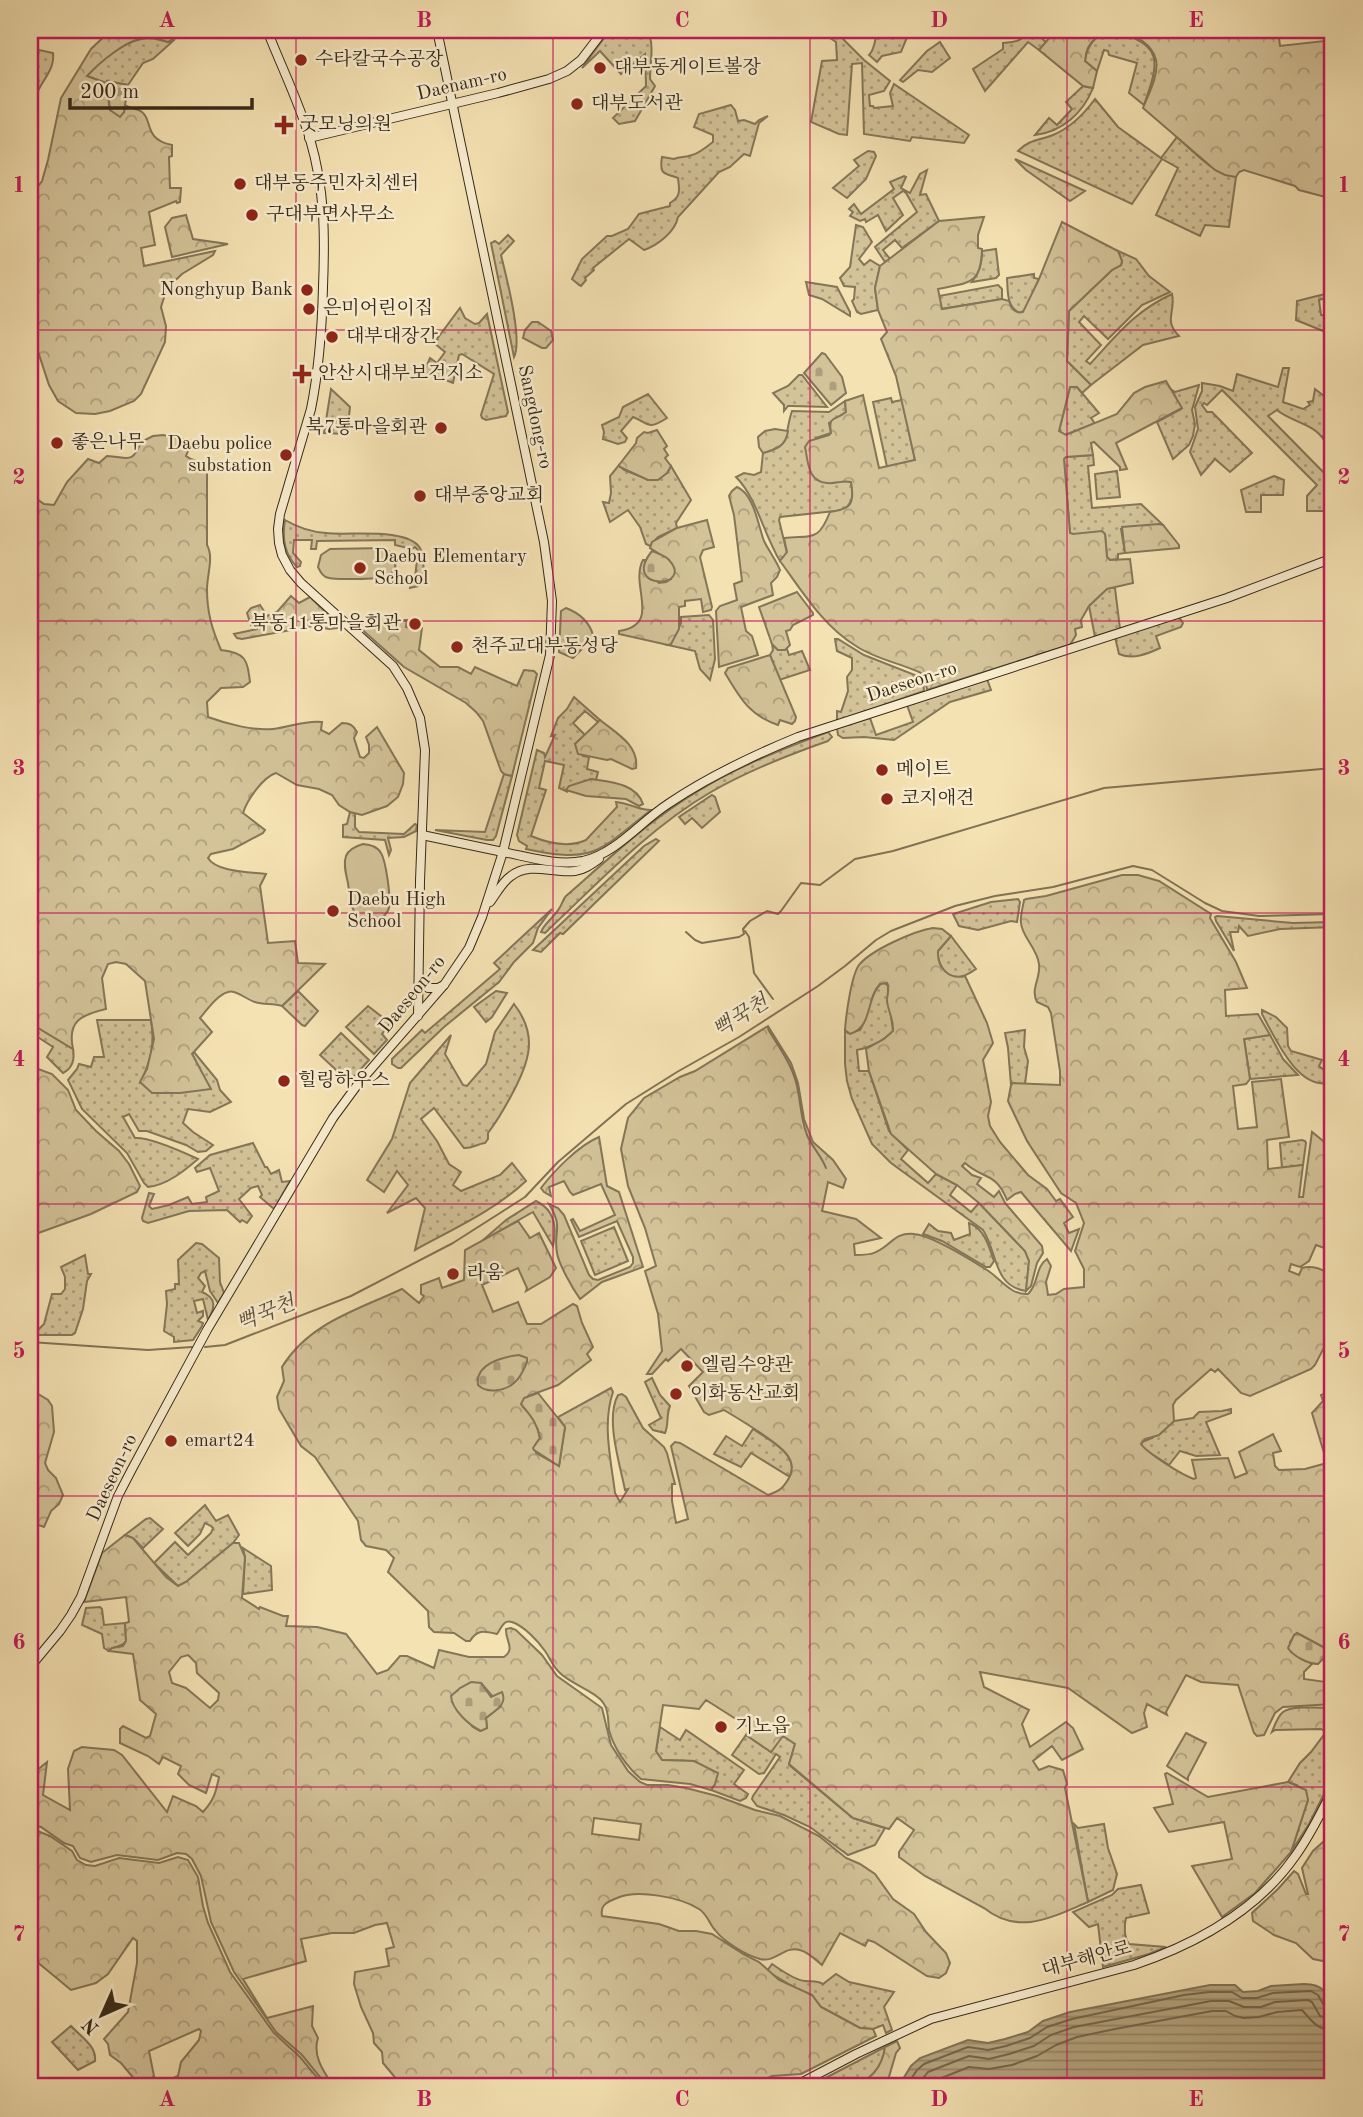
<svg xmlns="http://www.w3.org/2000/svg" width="1363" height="2117" viewBox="0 0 1363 2117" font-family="'Old Standard TT','Noto Serif KR',serif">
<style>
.grass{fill:url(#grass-dots);stroke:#847658;stroke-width:2}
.forest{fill:url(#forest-crowns);stroke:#847658;stroke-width:2;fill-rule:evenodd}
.cemetery{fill:url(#cemetery-stones);stroke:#847658;stroke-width:2}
.pitch{fill:#d4c399;stroke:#847658;stroke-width:2}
.water{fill:url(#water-rules);stroke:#817255;stroke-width:2}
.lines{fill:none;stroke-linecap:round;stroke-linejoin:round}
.shore{stroke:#74664b;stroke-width:2}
.stream{stroke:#817255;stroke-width:2}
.secondary-casing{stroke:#352918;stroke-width:10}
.secondary{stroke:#f8ecce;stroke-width:8}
.grid{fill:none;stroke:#c2185b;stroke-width:2;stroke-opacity:0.55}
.poi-dot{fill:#8f2418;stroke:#f8ecce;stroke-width:2.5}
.labels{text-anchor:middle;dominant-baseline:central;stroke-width:5;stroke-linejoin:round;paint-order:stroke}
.poi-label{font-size:19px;fill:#352918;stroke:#f8ecce;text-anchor:start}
.street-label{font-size:19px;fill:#352918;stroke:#f8ecce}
.water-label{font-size:21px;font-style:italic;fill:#5b4e37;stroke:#f8ecce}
.neatline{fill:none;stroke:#c2185b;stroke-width:2.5}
.grid-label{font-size:23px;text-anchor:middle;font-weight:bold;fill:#c2185b}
</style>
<defs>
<pattern id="grass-dots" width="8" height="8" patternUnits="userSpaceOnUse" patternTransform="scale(1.75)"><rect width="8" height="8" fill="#d4c399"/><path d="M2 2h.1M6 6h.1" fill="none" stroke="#ad9e7c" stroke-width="1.8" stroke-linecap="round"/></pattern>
<pattern id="forest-crowns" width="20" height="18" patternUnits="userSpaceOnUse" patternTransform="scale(1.75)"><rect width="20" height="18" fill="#d4c399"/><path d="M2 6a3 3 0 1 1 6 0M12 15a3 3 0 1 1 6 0" fill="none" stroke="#ad9e7c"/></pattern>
<pattern id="cemetery-stones" width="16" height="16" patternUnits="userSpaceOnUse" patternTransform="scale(1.75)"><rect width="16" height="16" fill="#d4c399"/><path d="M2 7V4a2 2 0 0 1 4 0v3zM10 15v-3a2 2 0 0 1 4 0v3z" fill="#ad9e7c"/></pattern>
<pattern id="water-rules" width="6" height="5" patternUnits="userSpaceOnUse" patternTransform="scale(1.75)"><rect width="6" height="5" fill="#b4a37e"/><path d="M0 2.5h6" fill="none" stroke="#938566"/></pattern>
</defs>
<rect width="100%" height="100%" fill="#f5e2b3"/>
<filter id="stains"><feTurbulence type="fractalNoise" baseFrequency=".00286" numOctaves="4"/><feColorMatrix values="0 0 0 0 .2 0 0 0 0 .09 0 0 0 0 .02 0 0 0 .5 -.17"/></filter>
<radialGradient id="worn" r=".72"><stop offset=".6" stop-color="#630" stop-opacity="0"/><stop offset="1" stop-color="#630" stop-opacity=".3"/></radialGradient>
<g class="grass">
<path d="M622,30H647C655,43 650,64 650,79L655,86L635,121L619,124L613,118L646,86L645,54L621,74L600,51L582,68L607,34Z"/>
<polygon points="834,30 864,60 890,81 884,91 869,95 870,106 873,106 874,108 893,106 890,93 894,84 969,135 964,143 912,137 910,141 864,134 862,63 852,64 847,135 839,134 811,122 822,61 837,60 836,42 830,38"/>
<path d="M878,30H910L901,52L882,56L877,62L869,55C876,48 874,39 878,30Z"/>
<path d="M1029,30H1034L1033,31L1046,42L1039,50L1028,42L985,91L973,69L1003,49V43C1016,42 1023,41 1029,30Z"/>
<path d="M1113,31C1165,45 1159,62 1144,105L1129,93L1137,63L1109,55L1108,51L1104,50L1097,71L1085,61C1087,45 1097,32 1113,31Z"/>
<path d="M152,38L168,42L173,41L153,59L143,63L128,85L107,81L106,83L87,76C102,59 128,37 152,38Z"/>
<polygon points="940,42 950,58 932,72 918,70 903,82 900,80 927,51"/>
<path d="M30,48L53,53C55,68 44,78 38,91C35,99 35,105 30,113Z"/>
<path d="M1083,86L1093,88C1083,113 1062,132 1035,135L1049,118L1057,125L1072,109L1066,102Z"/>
<path d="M1095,99L1118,127L1161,158L1177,137C1195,153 1212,173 1236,177L1229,227L1205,225L1200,236L1156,215L1178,168L1162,159L1132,204L1018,151C1030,139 1038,141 1053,135C1070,128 1084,114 1095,99Z"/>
<path d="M731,105L735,110L738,121L744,120L755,124L759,120L768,116L759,123L750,156L744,154L730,167L719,172L678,217C675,232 658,245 644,250L629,239L593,268L594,270L585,278L586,280L581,286L579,285L572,279L582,259L607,236H612L628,229L639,214L670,206V203C682,196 679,189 678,178C664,173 659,175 662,157L674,159C680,156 685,158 692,155C700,153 706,147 713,142V135L694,127L699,114Z"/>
<polygon points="868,151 874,152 876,156 866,179 847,198 833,188 859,166 854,160"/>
<polygon points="1015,159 1085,191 1070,201 1026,170"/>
<polygon points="927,170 920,195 926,194 939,221 902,248 895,240 883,250 890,259 885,262 875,247 917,212 906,193 903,191 893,198 903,215 886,231 878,215 866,222 865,219 860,221 850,216 853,212 849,209 854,204 861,214 894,189 890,182 904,176 906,177 901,188 910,193 920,174"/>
<polygon points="856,225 863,227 872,242 859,259 864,265 870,260 880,266 875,288 878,310 861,314 857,312 852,301 854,299 855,287 844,286 840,278 850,267"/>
<path d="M508,235L514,241L501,255C506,276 523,339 514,357L491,243L495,241L499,244Z"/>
<path d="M996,249L999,275L996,278L972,282C980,272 982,263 982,251Z"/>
<path d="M1118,251L1136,259L1149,276L1170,292L1142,305L1108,339L1084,316L1079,322L1101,345L1086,361L1090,364C1117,335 1135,311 1172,294C1176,312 1163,320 1179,336L1143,345L1091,385L1067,361L1069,311L1112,270L1121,265L1122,261Z"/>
<path d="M1034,274V278L1039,279L1026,309L1020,313C1006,307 1008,291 1007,278Z"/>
<polygon points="1324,276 1333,276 1333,311 1326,309 1325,298 1319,300 1321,315 1333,318 1333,335 1296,320 1297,301 1325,294"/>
<polygon points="806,282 837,287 850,312 850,316 822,299 809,295"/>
<polygon points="998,285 1002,289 1002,299 941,309 939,296"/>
<polygon points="460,308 465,318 475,324 479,323 487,314 508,412 506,416 486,420 482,418 481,415 494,374 462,354 459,355 453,383 424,372 430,358 437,363 445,352 434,343"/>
<path d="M1283,368H1289L1283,402L1303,409L1310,405L1308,402L1313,401L1315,389L1333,403V434L1329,432L1323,436L1324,440C1313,423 1291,422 1277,410L1268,416L1332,481L1333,511H1307V496L1317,485L1222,390L1207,405L1204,403L1202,405L1207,412H1212L1252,453L1230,472L1215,459L1201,475L1190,452L1198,429L1195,407L1202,391V383L1220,386L1233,391L1237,374L1278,387Z"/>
<polygon points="799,375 802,375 827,407 792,406 788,406 784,411 784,405 773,393 788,386"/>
<polygon points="1199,385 1192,410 1195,424 1193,436 1189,445 1173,459 1157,422 1181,409 1172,390 1175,392"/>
<polygon points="1070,387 1077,387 1099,413 1091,418 1094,422 1093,424 1065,435 1059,431"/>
<polygon points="331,389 350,407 347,434 324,433"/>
<path d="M648,394L667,418C647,431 649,423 633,417L621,431L627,438L625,442L618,444L603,439L604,432L602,425L619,417L623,407Z"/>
<polygon points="891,398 892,402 902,400 915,460 887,467 873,402"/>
<path d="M845,401L846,412L829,423L831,433L816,438L827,483L846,481L851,482C853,494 854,501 844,510L780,517L779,520L787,553L780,561C764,535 757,498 736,477L744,473L754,475L761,472L763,453C792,445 784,434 792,411L829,412Z"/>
<polygon points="1093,455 1094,465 1088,466 1092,508 1141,504 1163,525 1121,529 1125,553 1118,554 1118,559 1110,560 1107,557 1105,534 1073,535 1070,533 1064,459 1066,457"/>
<polygon points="619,465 624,470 649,480 667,473 671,466 691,500 676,523 677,528 658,537 650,546 646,544 640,527 628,510 610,522 603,502 609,503 611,493 610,476"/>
<polygon points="1117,471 1120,497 1097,499 1095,474"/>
<polygon points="1274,476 1284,480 1283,495 1261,495 1261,512 1246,512 1241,490"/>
<path d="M285,520C297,527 311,532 326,533C347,536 407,527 420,548C424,555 424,571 423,580L418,586L410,588L411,581L415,578L418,550L415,547L412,549L395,545V540L317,541L316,549H311L312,540H294L293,553L301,562L300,566L297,567C284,554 282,537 285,520Z"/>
<polygon points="1107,588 1115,588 1120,629 1095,637 1089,606"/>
<polygon points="709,615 713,620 715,659 710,680 700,669 695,651 668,645 671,644 681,623 681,617"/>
<path d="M1179,617L1183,623L1181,627L1156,636L1160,648C1147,654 1133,660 1119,654L1115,637Z"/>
<polygon points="835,639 838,639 864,655 920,677 923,680 924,691 837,721 837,711 841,712 848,691 847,677 852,670 852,658 837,651"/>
<polygon points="772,644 778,650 787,649 789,655 802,651 810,670 779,680 770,655 773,650"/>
<polygon points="987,679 991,690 950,702 894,740 864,737 843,738 838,735 837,728 870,718 876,735 913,722 907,705"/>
<path d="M574,697L600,720L598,722L585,711L573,723L585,735L575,744L583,756L589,757L587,769L598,772L596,780L591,779L566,790L568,792L559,788L564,765L545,761L539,788L546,790L531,836C548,843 569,848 586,840L617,807L616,802C629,803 638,810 651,810C599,851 595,864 526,849L527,846L519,841L517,835L537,750L544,753L545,757L555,735L551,736L558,718L567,709Z"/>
<path d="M828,732L832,737L828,741C788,755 749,770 711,792C649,828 597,884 545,933L541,932C545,922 555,917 560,907C562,904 563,899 566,896C605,862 643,826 687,798C731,769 779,750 828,732Z"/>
<polygon points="504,774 512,776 496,836 493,840 487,840 435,830 485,832"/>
<polygon points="712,795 715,797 720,812 702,828 692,818 685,824 679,817"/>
<polygon points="350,812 355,813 355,827 359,832 404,834 415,824 417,825 416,831 404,837 388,838 391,850 389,855 385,840 343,837 343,825 347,824"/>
<polygon points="656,839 659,841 563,934 560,933 541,952 533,950 644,846"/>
<polygon points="1018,899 1020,902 1017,922 1011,921 978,930 959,926 953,914 991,902"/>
<polygon points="552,909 538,928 533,943 514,962 499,982 444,1027 401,1068 398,1068 392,1064 392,1059 422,1030 425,1033 500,969 494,963"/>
<polygon points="1217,916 1293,923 1333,922 1333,927 1280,929 1248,936 1239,926 1238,932 1230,932 1234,951 1216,921 1215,917"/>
<path d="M951,936L976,969C971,972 966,976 959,977C945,978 937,963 938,951Z"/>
<path d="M884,982L888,986V994L893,1031C884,1041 869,1048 857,1050L859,1071H869L889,1131L908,1150L901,1159L928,1183L936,1174L957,1185L950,1195L971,1212L979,1203L1025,1251L1029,1261L1026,1291C993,1286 998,1253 983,1230L891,1163L872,1144L852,1099L847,1081L845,1064V1030L848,1033L860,1030C870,1015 868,991 884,982Z"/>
<polygon points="298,991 318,1011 305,1026 302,1025 282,1006"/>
<polygon points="496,991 507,993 492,1017 486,1022 474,1007"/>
<path d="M514,1004C539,1036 529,1063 511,1096C504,1109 497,1121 488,1133V1139L485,1143C477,1144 471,1149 464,1148L434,1108L421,1119L437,1141L449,1164L461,1172L453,1185L461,1191L500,1175L512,1163L526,1181C494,1211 453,1229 415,1250L425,1208L416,1198L387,1213L408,1185L397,1171L384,1192L367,1180L392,1139L410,1083L451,1035L445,1054L463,1085L467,1086L486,1064L495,1032Z"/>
<polygon points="368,1006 390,1023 382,1034 387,1040 374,1054 346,1027"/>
<path d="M1262,1010L1276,1017L1287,1028L1288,1046L1291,1051L1322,1060L1319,1066L1333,1078V1081C1300,1096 1274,1036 1262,1014Z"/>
<path d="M97,1020H151C155,1045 151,1061 140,1083L210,1089L192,1054L194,1052L217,1080L220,1090L231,1102L210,1112L188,1109L183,1123L193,1132L213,1145L206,1151L198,1152L186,1145L147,1131H139L129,1114L123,1117L135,1138C150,1137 183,1152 198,1159C184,1171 167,1185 148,1187L144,1183L127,1153L82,1109L68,1080L77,1069L79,1064L91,1067L94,1057H104Z"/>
<path d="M30,1023L73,1049C75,1060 73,1068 63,1073L47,1057L53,1047L30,1032Z"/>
<polygon points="1025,1030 1024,1047 1028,1061 1025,1084 1013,1084 1011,1085 1008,1048 1005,1033"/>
<polygon points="341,1033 369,1060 349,1082 320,1055"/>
<polygon points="1270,1035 1283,1059 1298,1075 1250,1079 1244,1039"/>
<polygon points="1302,1140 1305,1141 1306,1143 1303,1165 1282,1168 1280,1143"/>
<polygon points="253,1143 265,1167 267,1167 271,1174 279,1170 282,1182 290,1181 274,1209 260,1197 262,1195 258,1186 251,1188 239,1199 252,1216 247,1223 242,1220 240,1222 227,1210 189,1211 148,1223 143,1221 142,1218 149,1193 154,1194 149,1206 152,1209 169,1205 188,1197 192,1204 207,1202 206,1197 219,1191 210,1168 197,1172 195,1168 210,1155"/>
<path d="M536,1201C555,1210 557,1228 553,1246L533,1212L482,1241L506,1220Z"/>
<path d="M969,1223C985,1229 989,1247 994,1261L990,1267H986L942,1241L923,1234L929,1224L938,1231L951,1233L954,1240L970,1234Z"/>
<polygon points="614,1227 628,1261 595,1275 581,1241"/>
<path d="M196,1243L202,1244L219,1258L220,1282L224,1293L218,1303L210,1291L205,1271L201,1273L198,1278L205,1286L202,1292C217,1298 215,1308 208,1320L203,1299L194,1301L197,1313L203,1311V1316L198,1321L203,1323L202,1326L193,1340L174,1342V1337L164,1331L167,1304L166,1291L175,1289V1284H179L178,1260Z"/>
<polygon points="85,1255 88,1274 91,1274 87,1281 83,1309 75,1333 72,1335 38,1335 38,1330 44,1324 52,1294 61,1294 65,1289 65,1277 61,1267"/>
<path d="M652,1378L660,1395L670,1406C666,1415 669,1424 665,1433L653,1430L649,1425L661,1418L645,1382Z"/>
<polygon points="1231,1409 1231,1413 1206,1422 1220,1455 1196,1456 1180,1451 1169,1465 1141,1447 1142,1442 1152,1438 1174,1421 1193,1418 1199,1412 1222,1411"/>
<path d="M753,1429C769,1440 800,1454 790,1477L751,1453L741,1467L714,1454L726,1436L742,1446Z"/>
<polygon points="205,1505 216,1521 228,1515 239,1535 233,1543 186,1582 178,1586 154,1563 175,1542 188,1555 211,1533 213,1528 211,1526 205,1523 200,1534 188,1546 175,1533"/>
<polygon points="150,1518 163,1529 143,1548 133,1538 125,1535 146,1519"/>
<polygon points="243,1548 271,1566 272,1590 243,1594 245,1557"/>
<path d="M100,1607L102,1609L104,1625L125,1623L126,1641C122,1648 114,1645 109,1651L104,1648L102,1634L82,1625L86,1608Z"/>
<polygon points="660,1727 680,1740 686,1730 744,1770 734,1784 748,1794 746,1798 740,1801 711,1790 715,1784 694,1761 662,1760 656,1751"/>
<polygon points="1326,1732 1333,1732 1333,1776 1309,1824 1291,1852 1308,1800 1297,1785 1288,1782 1300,1763 1311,1752"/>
<polygon points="746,1735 771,1752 783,1735 795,1744 789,1765 853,1818 885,1828 875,1845 848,1855 810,1827 784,1815 757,1806 752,1799 753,1796 780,1757 776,1754 764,1773 759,1774 732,1755"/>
<polygon points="1074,1824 1078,1828 1104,1824 1108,1848 1117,1874 1113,1890 1088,1902"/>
<path d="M1141,1885L1149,1913L1126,1918C1124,1925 1124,1938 1129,1944L1166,1947L1149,1954L1103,1967L1098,1924L1089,1927L1073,1912L1112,1895L1118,1889Z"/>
<path d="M772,1964C781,1970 794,1980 805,1981C812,1982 816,1980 823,1984L836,1974L849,1982L894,1992L884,2007L892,2030L886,2033L883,2025L873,2029L860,2028L821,2007L812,1995L797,1989L767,1971Z"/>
<path d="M71,2026C80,2036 97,2046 95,2061L78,2070L52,2042Z"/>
<path d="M885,2047C881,2092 842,2087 808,2087Z"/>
</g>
<g class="forest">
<path d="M111,30H184L179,36L168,42C161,40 153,37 145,38C127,39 99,63 87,76L106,83L110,110L124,112L125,105C131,109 137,108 142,112C153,120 143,139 172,145V156L169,157L170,188H181L180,202L177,203L176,201L149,212L155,245L141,248L144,266L215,251L213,255L182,274L167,288L161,307L166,326L165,342L141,394L134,401L110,411L95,414L76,413L58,401L49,385L30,327V197L42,181L48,160L61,98L91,49Z"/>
<path d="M1056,30H1278L1280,46L1333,40V199L1299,190L1295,186L1244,170L1239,172L1236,177L1225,175L1215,170L1143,108C1148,95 1159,75 1156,60C1149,30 1088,16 1085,61L1097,71L1093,88L1083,86L1039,50Z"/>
<polygon points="186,215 193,239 228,244 172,257 165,227 172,218"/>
<path d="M984,217L978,235V248L982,249C981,286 969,282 938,289L942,309L1002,299L1009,301C1011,308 1015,314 1023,312L1039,279L1062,222L1118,251L1122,261L1121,265L1112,270L1069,311L1067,361L1091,385L1082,393L1077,387H1070L1059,431L1066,435L1117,414L1134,393L1145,387L1166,381L1182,408L1116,443L1127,469L1120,470V467L1094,442L1091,443L1093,455L1066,457L1064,459L1070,533L1073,534L1102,531L1105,534L1107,557L1110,560L1130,559L1133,583L1107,589L1089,606L1081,620L1082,627L1075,629L1076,635L1070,645L927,690L925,679L921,673C900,663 875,659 856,646C823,626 802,591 780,561L787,552L784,538C813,535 818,542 830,512C851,509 855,504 851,482C842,480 836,484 827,483C808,482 808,462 805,447L809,441L829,435L831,433C828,415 835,421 846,412L845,401L863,395L879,468L915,460L896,376L881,339L887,332L878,310L875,288L880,266L939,221Z"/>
<polygon points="532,322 538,322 551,331 553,340 546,348 542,348 523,338 525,330"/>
<path d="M775,429L788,431C786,446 777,449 763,453L759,447L758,437L765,431Z"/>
<polygon points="657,430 667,446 664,449 668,455 665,458 671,466 667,473 658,480 648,480 620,467 619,465 636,443 637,438 644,432 648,433"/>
<path d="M163,435L192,441L186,456C195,464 202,456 207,472V545C214,557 207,575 207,589C207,613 212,629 221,650C246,653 247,659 250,682L243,687L221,688L207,702L208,717C227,724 254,731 273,729C291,727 305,720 322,722L321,730L329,734L342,723C350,723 353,725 357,732L354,738L360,757L364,758L369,753V745L366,737L377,727L404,773L403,784L398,797L387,806L362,815L350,812L339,805L332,795L319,789L297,785L276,773C263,777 247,800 243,813L265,830L263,833L233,849L211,854L208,858C216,872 250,872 266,874L260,886L268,943L295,941L298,963L325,964L282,1006C273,1003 264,1005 255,1002C248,1000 241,994 234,992C222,988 207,1010 200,1018L212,1032L192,1054L211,1089L180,1093H152L140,1082L147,1069L154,1039L145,981L126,964L116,962L108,964L102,978L106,1009C81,1015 67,1021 73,1049L30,1023V494L44,504L54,505L67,482L88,459L99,463L107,456C128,457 132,465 141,442L153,436Z"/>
<path d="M737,487C754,494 758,525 764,541C769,551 776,560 780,570L777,577L771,583L773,595L741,607L746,631L752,636L758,655L719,667L716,611L720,606L737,600L734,584L742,581L734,515L729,496L732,491Z"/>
<path d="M707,520L714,547L703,550L700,557L712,607L711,610L703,612L701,599L685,601V606L679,607V629L671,644L668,645L619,634V631C663,624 629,586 643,560H645V569L659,583L666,582L671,579L669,560L650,548L652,542L677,528Z"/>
<polygon points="1159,524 1163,525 1179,545 1179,548 1125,553 1122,527"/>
<polygon points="797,592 813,613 813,615 793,625 790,630 786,631 790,645 785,650 778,650 772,644 759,607"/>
<polygon points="291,596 299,603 310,597 339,625 337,628 329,629 313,626 242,639 237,638 234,634 257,629 256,624 251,625 247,613 251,608 260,605 267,616 277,612"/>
<path d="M566,608C579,613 589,621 593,635L590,641L573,658L559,652L561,611Z"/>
<polygon points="394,620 407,620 406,627 422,628 419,650 440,667 458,667 471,674 475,667 517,686 524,670 534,671 537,674 512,776 504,774 501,771 483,721 476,712 466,703 404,667 358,626 360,624"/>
<path d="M770,655L796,717L795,721L792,724L780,720L778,725C749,715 740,698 725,673L728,668Z"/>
<path d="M600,720C616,733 639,745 636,768L632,769L611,759L607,760L578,754L575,744Z"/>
<path d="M591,779C610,782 636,783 643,804L639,806L626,799L586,796L566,790L569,786Z"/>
<path d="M1122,875H1138L1159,881L1211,914L1210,918L1236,962L1247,988L1225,990L1226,1016L1258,1014L1270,1035L1244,1039L1250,1079L1246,1084L1233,1086L1238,1129L1257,1127L1252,1082L1281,1079L1289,1137L1267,1140L1268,1169L1303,1165L1299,1197H1303L1312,1132L1333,1149V1251L1316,1245L1309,1261L1300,1267L1291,1264L1289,1271L1299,1275L1302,1268C1312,1265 1324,1269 1331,1276L1333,1275V1330L1315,1365L1311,1369L1250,1396L1241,1393L1218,1369L1215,1372L1211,1369L1176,1400L1173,1405L1174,1421L1159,1435L1145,1439L1141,1444C1147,1453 1182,1475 1194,1479L1196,1478L1192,1460L1228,1458L1235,1478L1247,1473L1239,1452L1273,1434L1281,1451L1273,1453L1275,1466L1279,1470L1305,1469L1327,1463L1312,1413L1323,1401L1321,1395L1333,1390V1653H1326L1323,1647L1297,1633L1290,1642L1291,1652L1312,1664L1304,1672V1679L1333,1683V1704L1283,1707L1275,1713L1264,1735L1257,1736L1254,1733L1238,1685L1201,1682L1186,1675L1166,1712L1167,1715L1147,1704L1144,1713L1147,1727L1132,1733L1068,1688L980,1672L984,1687L1029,1710L1022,1724L1030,1747L1066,1722L1073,1728L1083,1749L1062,1760L1052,1746L1033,1761L1039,1770L1049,1766L1063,1770L1067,1784L1065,1788L1088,1902C1052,1917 1019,1936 984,1908L925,1876L899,1857V1852L914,1830L897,1818L889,1829L853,1818L789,1764L795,1744L783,1736L771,1752L746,1735L750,1728L706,1700L699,1709L663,1705L656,1751L662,1760L694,1761L718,1773L715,1784L711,1790L690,1784L641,1779C627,1767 614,1749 609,1730C608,1722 609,1711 604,1704C597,1692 571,1684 560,1673C553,1667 550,1658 545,1651C538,1641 524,1626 512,1622C503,1619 501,1629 497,1634C484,1631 477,1629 470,1641H466L454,1633L434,1632L429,1627L428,1611L388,1572L394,1558L386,1550L366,1546L361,1540L358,1521L315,1457L301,1446L279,1409L277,1397L284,1381L282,1367C309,1323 357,1310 402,1289L419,1303L424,1296L421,1294V1285L439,1278L442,1288L464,1280L465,1250L518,1221L530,1238L539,1233L556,1268L550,1277L526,1291L527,1288L518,1268L482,1285L493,1312L518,1302L527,1324H541L573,1304L577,1306L582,1323L593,1347L587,1354L591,1360L558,1385L528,1396L523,1407C533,1416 537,1424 540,1438L535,1445L536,1453L559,1466L565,1427L558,1417L611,1388L613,1392C602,1424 611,1460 615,1493L620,1502L628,1489L625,1490C620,1464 605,1419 618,1395L622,1394L626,1397L643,1428L664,1447L667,1453L675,1484H672V1501L676,1523L688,1519L671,1446L675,1442L680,1443L768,1495C780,1491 783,1488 789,1478C793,1470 793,1464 788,1456C780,1443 739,1419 724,1410L709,1415L704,1412L689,1386L703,1372L681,1349L668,1361L666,1359L652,1374H647L662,1351L658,1314L645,1271L656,1266L645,1228L628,1186L621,1149L628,1118L644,1098L680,1077L695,1071L768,1026L791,1063L798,1083L804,1119L813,1142L833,1160L846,1179L843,1188L828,1182L822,1211L856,1219L881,1238L854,1244L855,1255C861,1255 871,1255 876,1252C892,1245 894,1232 914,1234C932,1235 971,1260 987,1270C1001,1279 1010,1295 1028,1294C1039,1284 1035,1267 1047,1259L1051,1266L1046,1282L1048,1295L1056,1294L1064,1289L1084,1287V1269L1075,1251L1084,1223L1076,1203L1061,1193L1027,1141L1008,1101L1011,1085L1013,1083L1060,1085V1071L1051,1013L1048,1007L1037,1002C1030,989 1041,978 1039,964C1037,948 1022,937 1021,923C1020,916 1023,907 1024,900L1026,899L1046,896Z"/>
<path d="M933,928L942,929L951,936L938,951C937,968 949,980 965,976L987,1023L993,1043L983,1060L991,1102L988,1116L990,1126L1000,1142L1028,1175L1047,1189L1056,1201L1060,1199L1073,1217L1064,1223L1069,1233L1079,1229L1071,1251L1021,1192L1015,1194L1007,1200C996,1172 984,1180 965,1163L962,1166L972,1175L981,1178L977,1184L994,1197L999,1191L1005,1203L1042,1246L1043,1253L1037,1263L1031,1286L1026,1291L1029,1261L1025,1251L979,1203L957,1185L936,1174L891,1134L869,1071L866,1049L884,1039L893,1031C894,1020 888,1011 887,1001C887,993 890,990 887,983L880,984C866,998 873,1027 850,1034L845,1030C846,1016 851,976 859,965C871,950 914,931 933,928Z"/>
<polygon points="30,1066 52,1074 68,1090 76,1110 96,1131 119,1151 129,1164 140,1186 137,1192 91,1214 30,1236"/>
<path d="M599,1137L607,1186L619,1192L643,1267L602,1282L580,1299C573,1289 559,1265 557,1253C553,1230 564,1229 549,1204L558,1208L564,1215L589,1275L593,1279L598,1280L630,1267L633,1263V1257L617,1221L579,1237L571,1220L573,1219L580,1231L615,1215L601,1184L573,1195L570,1192L564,1181L549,1187L551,1196L544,1192L541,1188C554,1171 579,1145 599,1137Z"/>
<polygon points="30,1389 48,1400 52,1406 54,1432 45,1463 48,1470 56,1478 63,1495 59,1504 51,1511 44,1527 30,1522"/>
<path d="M125,1535L133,1538L166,1577L178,1586L186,1582L233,1543H239L245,1557L242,1598L259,1609L260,1607L283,1616H288L286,1626L317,1627L346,1634L377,1674L388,1670L400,1656H407L434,1668L439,1650L469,1657H504C516,1649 505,1640 506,1629L511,1628L516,1630L542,1655L557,1676L602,1708L611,1745L628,1771L640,1782L647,1785H668L686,1788L717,1796L755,1810L780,1816L819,1836L846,1858L860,1864L875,1874L893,1899L914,1914L926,1932L946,1953L950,1963L946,1973L939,1978L927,1976L874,1942L868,1940L865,1946L840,1933L822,1965C816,1960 808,1952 800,1950C785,1945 776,1963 760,1959C746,1955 724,1942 715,1930C709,1923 707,1914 699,1909C680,1897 637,1889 617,1898C607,1902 600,1905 602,1916L659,1924L679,1931H696L712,1934L743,1954L759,1962L779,1980L812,1995L821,2007L860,2028L873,2029L876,2036L801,2074L772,2076L751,2087H403L383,2063L382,2052L374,2043L373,2033L361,2007L354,1984L355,1972L389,1966L386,1949L394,1947L387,1923L375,1925L354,1933H332L301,1939L306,1961L243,1979L267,2018L313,2006L312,2026L318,2038C312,2056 324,2072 334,2087H328L302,2055L276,2032L234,1972L211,1922L201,1876L192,1859L186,1854L177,1853L158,1860L117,1855L91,1862L80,1858L73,1846L64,1843L41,1827L30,1824V1776L47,1762L43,1795L70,1810L68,1769L74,1751L82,1747L92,1748L114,1750L122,1755L167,1812L173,1796L196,1806L203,1812C214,1800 216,1792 219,1777L212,1774L206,1793L189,1785L178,1774L181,1766L163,1757L159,1764L148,1756L120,1743V1729L123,1726L146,1738L150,1736L156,1714L140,1700L133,1654L109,1651L112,1648L123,1646L126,1641L125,1623L129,1622L126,1597L84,1602L102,1553ZM188,1655L196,1663L197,1673L219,1693L218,1700L210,1708L186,1688L172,1683L169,1672L181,1657ZM481,1683L501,1706L486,1718L487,1728L480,1731L473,1727L452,1702ZM594,1818L641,1824L639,1840L592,1834Z"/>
<path d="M1333,1708V1732H1326L1321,1729L1275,1730L1272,1732C1275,1725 1277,1717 1283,1712C1292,1705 1321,1708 1333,1708Z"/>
<polygon points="1186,1733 1206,1743 1188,1777 1188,1780 1167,1766"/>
<polygon points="1167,1773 1208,1797 1288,1782 1306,1790 1308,1800 1291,1852 1255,1893 1222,1917 1192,1866 1232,1859 1224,1822 1169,1832 1154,1808 1173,1804 1165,1774"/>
<polygon points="30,1828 50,1836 72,1851 77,1860 86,1865 95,1866 119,1858 159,1863 178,1857 188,1860 198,1877 203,1906 208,1923 230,1972 274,2033 300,2057 325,2087 164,2087 162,2083 178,2076 181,2062 199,2040 201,2031 199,2029 149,2051 154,2076 141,2087 121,2063 110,2055 108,2044 104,2039 128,2012 137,1963 137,1941 133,1938 108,1974 96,1983 71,1990 30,1956"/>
<polygon points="1333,1833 1333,1963 1313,1959 1296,1943 1274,1935 1253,1921 1252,1913 1278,1889 1294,1871 1298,1874 1306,1894 1308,1894 1302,1868 1313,1851"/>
<path d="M897,2041L900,2048L896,2053L886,2087H850C871,2081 882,2068 885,2047Z"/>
</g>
<g class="cemetery">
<polygon points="107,81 128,85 124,112 120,117 110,110"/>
<polygon points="822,353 825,354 842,377 846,393 831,405 804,373"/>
<path d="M652,551C657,553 663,555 667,558C699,589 619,592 652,551Z"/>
<path d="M519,1355L527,1358V1362C524,1369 521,1377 515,1382C506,1391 487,1394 478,1385C475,1364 502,1357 519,1355Z"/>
<path d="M538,1393L565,1427L559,1466L534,1450L533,1448L540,1438C537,1422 530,1415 521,1404L524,1398Z"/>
<path d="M1297,1633L1323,1647L1326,1653L1323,1659L1318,1664C1308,1664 1293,1656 1288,1648L1294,1635Z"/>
<path d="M471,1682L481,1683L491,1697L502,1692C508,1705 494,1711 486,1718L487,1728L481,1731C469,1725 452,1710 451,1696L460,1688Z"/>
</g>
<g class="pitch">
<path d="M385,548C397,555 401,572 384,577C377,579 337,580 329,578C323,577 321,573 318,567L321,555L330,549Z"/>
<path d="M363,844C370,845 377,846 381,853C386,861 391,898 389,907C388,914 381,919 374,921C351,926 350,898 348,883C346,874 343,864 346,856C349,849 356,846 363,844Z"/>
</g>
<path class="water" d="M1304,1984C1311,1984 1319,1985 1324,1991C1340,2010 1333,2063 1333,2087H898L911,2066L920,2058L968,2040L988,2043L1005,2039L1028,2032L1043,2021L1070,2012L1210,1985H1235L1243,1992L1258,1991L1271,1986Z"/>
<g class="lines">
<g class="shore">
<polyline points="906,2087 917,2070 924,2064 968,2047 988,2050 1006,2046 1030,2038 1047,2027 1072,2019 1184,1995 1210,1992 1232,1992 1242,1998 1257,1998 1273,1993 1311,1991 1318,1995 1326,2009 1333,2011"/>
<polyline points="916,2087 928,2072 956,2061 969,2056 989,2059 1009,2054 1034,2046 1051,2035 1074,2027 1211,2001 1229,2001 1244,2007 1261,2007 1275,2002 1308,2000 1312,2002 1320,2016 1333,2020"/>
<path d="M928,2087L934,2081L969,2067L989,2069L1012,2065L1037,2056L1056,2045L1077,2037L1115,2029L1212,2011H1226L1235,2016L1244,2018L1259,2017L1277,2012L1302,2010C1312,2021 1317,2030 1333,2030"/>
</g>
<g class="stream">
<polyline points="745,931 749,937 754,973 773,999"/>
<polyline points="686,932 695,940 702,943 739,937 744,934 743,929 750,921 767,911 778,914 781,911 801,883 820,885 855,859 893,851 1104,788 1333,768"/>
<path d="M768,1029C778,1046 791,1063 796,1082C801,1100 800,1117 807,1135C812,1147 821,1155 826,1168"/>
<polyline points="30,1342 148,1350 192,1347"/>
<polyline points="205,1347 225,1345 351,1296 453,1243 525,1197 558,1162 626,1104 677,1072 739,1037 818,986 845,966 876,940 891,931 955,906 995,896 1053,887 1133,866 1152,870 1205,903 1222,911 1259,916 1333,914"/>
</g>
<g class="secondary-casing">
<g id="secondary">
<path d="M267,30C281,66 299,102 310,139C325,190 325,235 323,287C322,328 319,369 311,409L280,514L278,529L279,543L282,555L290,570L301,583L393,666L407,688L420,718L425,750L420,881L418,1016"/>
<polyline points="309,138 498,93 549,79 567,71 581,60 604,30"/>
<polyline points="422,835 503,852 550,655 552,601 544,542 437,30"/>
<path d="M490,902C496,894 502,882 511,876C530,861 554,874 575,871C584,870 592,864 599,859"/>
<polyline points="420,979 428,988 438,988 444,985"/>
<path d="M30,1667L60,1631L71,1615L81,1597L118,1496L132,1469L207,1330L333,1118L358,1084L444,985L469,948L482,917L503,852C529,857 557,866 583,861C617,853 640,822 668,804C709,776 752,756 798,737L1227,598L1333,558"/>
<path d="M793,2087L856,2054L931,2019L1134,1965C1196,1944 1258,1910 1296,1855C1311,1834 1322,1811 1333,1789"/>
</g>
</g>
<use href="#secondary" class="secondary"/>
</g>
<path class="grid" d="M296,30V2087M553,30V2087M810,30V2087M1067,30V2087M30,330H1333M30,621H1333M30,913H1333M30,1204H1333M30,1496H1333M30,1787H1333"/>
<g class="poi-dot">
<circle cx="301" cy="60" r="7"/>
<circle cx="600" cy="68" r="7"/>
<circle cx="577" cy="104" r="7"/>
<path d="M280.5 114.5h7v7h7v7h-7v7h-7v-7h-7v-7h7z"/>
<circle cx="240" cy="184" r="7"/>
<circle cx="252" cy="215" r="7"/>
<circle cx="307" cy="290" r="7"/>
<circle cx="309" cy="309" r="7"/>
<circle cx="332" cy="337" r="7"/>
<path d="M298.5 363.5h7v7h7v7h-7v7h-7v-7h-7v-7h7z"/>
<circle cx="441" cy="428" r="7"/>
<circle cx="57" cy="443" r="7"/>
<circle cx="286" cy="455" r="7"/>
<circle cx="420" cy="496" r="7"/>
<circle cx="360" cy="568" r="7"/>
<circle cx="415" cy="624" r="7"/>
<circle cx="457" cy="647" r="7"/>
<circle cx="882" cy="770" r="7"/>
<circle cx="887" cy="799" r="7"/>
<circle cx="333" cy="911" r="7"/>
<circle cx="284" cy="1081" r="7"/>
<circle cx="453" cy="1274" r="7"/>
<circle cx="687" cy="1366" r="7"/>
<circle cx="676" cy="1394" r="7"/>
<circle cx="171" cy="1441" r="7"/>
<circle cx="721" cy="1727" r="7"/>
</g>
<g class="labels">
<g class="poi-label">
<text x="315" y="60">수타칼국수공장</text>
<text x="614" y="68">대부동게이트볼장</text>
<text x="591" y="104">대부도서관</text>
<text x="300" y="125">굿모닝의원</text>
<text x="254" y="184">대부동주민자치센터</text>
<text x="266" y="215">구대부면사무소</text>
<text x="293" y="290" text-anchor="end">Nonghyup Bank</text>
<text x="323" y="309">은미어린이집</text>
<text x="346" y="337">대부대장간</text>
<text x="318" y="374">안산시대부보건지소</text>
<text x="427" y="428" text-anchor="end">북7통마을회관</text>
<text x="71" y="443">좋은나무</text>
<text x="272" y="444" text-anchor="end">Daebu police<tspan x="272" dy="22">substation</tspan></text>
<text x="434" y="496">대부중앙교회</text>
<text x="374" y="557">Daebu Elementary<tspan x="374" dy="22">School</tspan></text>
<text x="401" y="624" text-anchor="end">북동11통마을회관</text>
<text x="471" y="647">천주교대부동성당</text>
<text x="896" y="770">메이트</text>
<text x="901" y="799">코지애견</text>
<text x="347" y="900">Daebu High<tspan x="347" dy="22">School</tspan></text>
<text x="298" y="1081">힐링하우스</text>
<text x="467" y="1274">라움</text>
<text x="701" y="1366">엘림수양관</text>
<text x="690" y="1394">이화동산교회</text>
<text x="185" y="1441">emart24</text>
<text x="735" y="1727">기노읍</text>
</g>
<g class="street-label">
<text transform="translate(462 85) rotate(-13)">Daenam-ro</text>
<text transform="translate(534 417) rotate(78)">Sangdong-ro</text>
<text transform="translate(912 683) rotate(-18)">Daeseon-ro</text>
<text transform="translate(413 995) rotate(-51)">Daeseon-ro</text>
<text transform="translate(113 1478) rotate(-65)">Daeseon-ro</text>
<text transform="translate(1087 1960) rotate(-15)">대부해안로</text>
</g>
<g class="water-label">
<text transform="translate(741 1017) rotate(-32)">뻑꾹천</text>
<text transform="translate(266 1314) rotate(-22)">뻑꾹천</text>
</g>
</g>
<rect width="1363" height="2117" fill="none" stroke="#f5e2b3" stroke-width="77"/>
<g transform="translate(102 2015) rotate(225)" stroke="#f8ecce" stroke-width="5" paint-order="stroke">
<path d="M0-5L12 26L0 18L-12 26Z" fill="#352918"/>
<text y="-10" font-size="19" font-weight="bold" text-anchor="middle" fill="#352918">N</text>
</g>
<path d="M70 98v10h182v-10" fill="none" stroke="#352918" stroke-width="3.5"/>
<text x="80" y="98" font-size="21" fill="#352918" stroke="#f8ecce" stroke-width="5" paint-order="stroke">200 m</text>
<rect x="38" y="38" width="1286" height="2040" class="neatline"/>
<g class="grid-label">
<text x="167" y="27">A</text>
<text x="424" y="27">B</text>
<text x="682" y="27">C</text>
<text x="939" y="27">D</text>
<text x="1196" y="27">E</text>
<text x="19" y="192">1</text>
<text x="1344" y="192">1</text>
<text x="19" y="484">2</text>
<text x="1344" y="484">2</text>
<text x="19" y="775">3</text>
<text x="1344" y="775">3</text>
<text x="19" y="1066">4</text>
<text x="1344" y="1066">4</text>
<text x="19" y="1358">5</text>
<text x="1344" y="1358">5</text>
<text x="19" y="1649">6</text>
<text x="1344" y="1649">6</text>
<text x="19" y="1941">7</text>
<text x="1344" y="1941">7</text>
<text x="167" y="2106">A</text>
<text x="424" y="2106">B</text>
<text x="682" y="2106">C</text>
<text x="939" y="2106">D</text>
<text x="1196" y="2106">E</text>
</g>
<rect width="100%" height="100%" filter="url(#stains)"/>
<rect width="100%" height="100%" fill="url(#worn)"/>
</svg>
